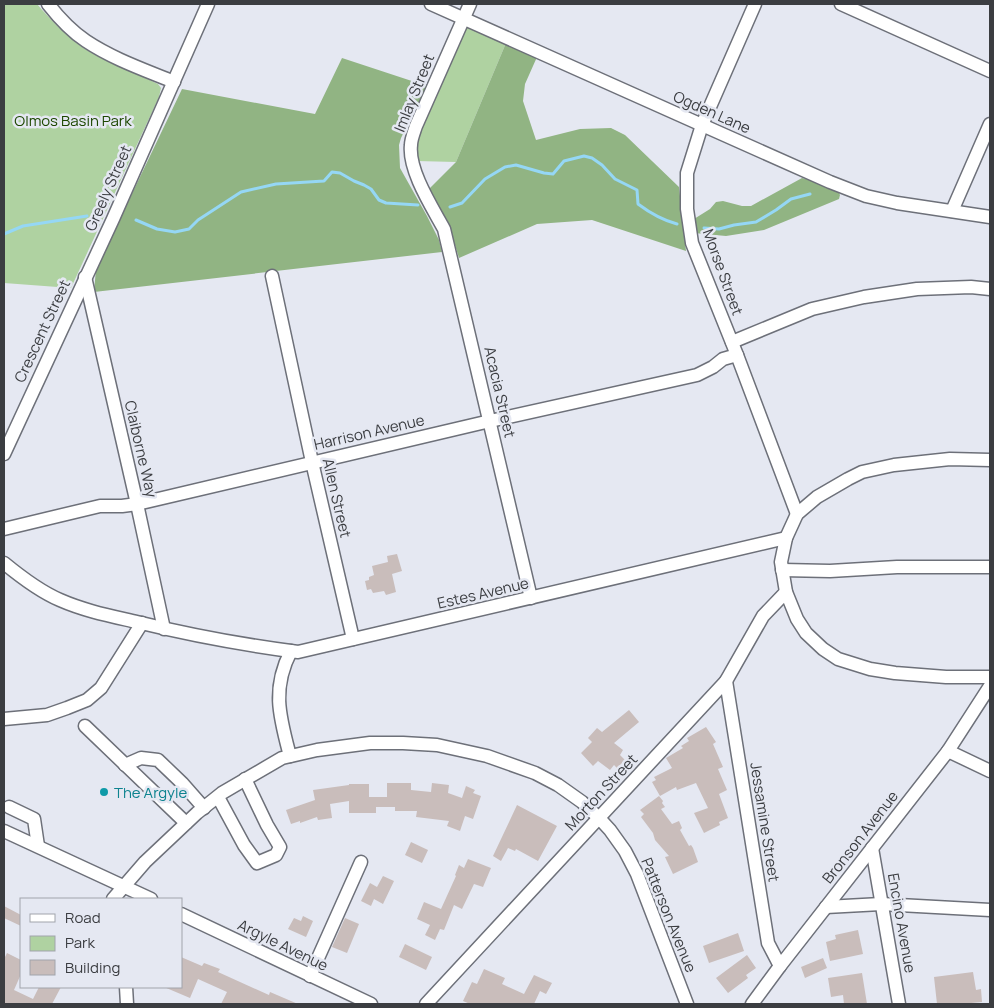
<svg xmlns="http://www.w3.org/2000/svg" width="994" height="1008" viewBox="0 0 994 1008" font-family="Manrope,sans-serif">
<style>
.green{fill:#afd2a1}
.forest{fill:#91b483}
.lines{fill:none;stroke-linecap:round;stroke-linejoin:round}
.stream{stroke:#95d7f5;stroke-width:3}
.building{fill:#c9bdbb}
.minor-casing{stroke:#6d7079;stroke-width:15}
.minor{stroke:#fff;stroke-width:12}
.culture-dot{fill:#0f9aa8;stroke:#e5e8f2;stroke-width:2}
.labels{text-anchor:middle;dominant-baseline:central;stroke-width:5;stroke-linejoin:round;paint-order:stroke}
.street-label{font-size:15px;fill:#3b3d41;stroke:#e5e8f2}
.park-label{font-size:15px;fill:#1d4800;stroke:#e5e8f2}
.culture-label{font-size:15px;fill:#0d838f;stroke:#e5e8f2;text-anchor:start}
</style>
<rect width="100%" height="100%" fill="#e5e8f2"/>
<g class="green">
<path d="M4,4H37C50,19 65,35 82,47C105,62 133,72 158,84L161,88L159,97L71,288L4,283Z"/>
<polygon points="466,26 506,43 456,162 416,161 415,146 420,128"/>
</g>
<g class="forest">
<polygon points="506,43 537,57 525,84 523,101 536,140 580,129 611,128 625,135 679,187 686,251 592,220 537,224 459,258 448,222 429,189 456,162"/>
<polygon points="342,58 427,86 401,138 399,145 400,168 427,216 439,240 442,252 94,292 96,269 182,89 315,114"/>
<polygon points="802,178 810,180 837,189 840,195 839,199 764,230 726,236 694,233 694,219 710,209 716,202 723,201 742,206 751,206"/>
</g>
<g class="lines">
<g class="stream">
<path d="M450,207L462,203L485,179L505,167L516,165L544,173L553,174L564,161L584,156L592,158L602,165L615,179L637,190L638,204C650,213 662,220 677,224"/>
<polyline points="136,220 157,229 175,232 189,229 198,220 241,192 276,184 324,181 332,172 340,173 354,181 364,185 371,189 379,200 386,203 418,205"/>
<polyline points="704,228 719,229 734,225 756,222 776,210 791,199 810,194"/>
<polyline points="4,234 23,226 87,216"/>
</g>
</g>
<g class="building">
<polygon points="397,554 402,571 392,574 396,592 386,595 384,591 373,593 371,589 367,590 365,581 369,580 369,577 374,575 372,566 388,562 387,556"/>
<polygon points="629,710 639,722 614,743 623,750 620,755 625,760 617,768 614,765 610,770 598,761 593,766 581,753 592,742 588,738 597,728 602,732"/>
<polygon points="706,727 716,742 713,744 723,767 718,769 727,790 719,794 728,818 719,822 720,825 704,833 694,813 708,808 696,783 677,790 676,787 660,796 652,782 656,780 654,777 672,768 666,758 683,748 681,746 689,741 687,738"/>
<polygon points="387,783 411,783 411,790 431,792 432,783 449,785 448,793 462,798 466,786 475,790 473,793 481,796 473,819 465,816 460,831 447,826 449,821 416,817 417,811 395,811 395,807 376,807 376,813 349,813 349,801 330,804 332,818 318,820 317,817 300,823 300,821 291,824 286,810 315,800 313,790 349,785 349,784 369,784 369,797 387,797"/>
<polygon points="659,796 663,801 662,803 665,807 661,809 672,824 679,821 682,828 680,830 689,846 691,845 693,848 698,862 673,874 665,857 669,856 655,840 653,833 641,817 644,814 640,810"/>
<polygon points="517,805 557,826 538,861 516,849 515,851 508,848 501,861 493,856"/>
<polygon points="411,842 428,850 422,863 405,855"/>
<polygon points="468,859 491,868 483,887 474,884 462,909 454,905 444,930 440,929 435,940 425,935 430,925 417,919 424,902 441,909 456,876 455,875 459,865 464,868"/>
<polygon points="383,876 394,881 383,904 374,899 371,906 361,901 370,883 377,887"/>
<polygon points="4,906 21,915 21,926 4,918"/>
<polygon points="303,916 313,921 306,937 288,929 294,918 301,921"/>
<polygon points="345,918 359,924 347,953 332,947"/>
<polygon points="858,930 863,954 830,961 826,942 836,939 835,935"/>
<polygon points="738,933 744,951 709,963 703,946"/>
<polygon points="405,944 432,957 426,970 399,957"/>
<polygon points="7,953 21,960 21,974 14,990 33,999 39,987 61,987 52,1004 4,1004 4,959"/>
<polygon points="747,955 756,968 746,975 748,978 728,993 716,978"/>
<polygon points="181,957 202,966 204,963 220,969 218,972 269,995 270,992 298,1004 221,1004 227,992 198,979 190,998 164,987 181,987"/>
<polygon points="823,958 827,968 805,978 801,967"/>
<polygon points="484,969 505,978 502,984 524,994 534,975 552,983 546,994 540,991 534,1004 470,1004 463,1001 472,982 477,984"/>
<polygon points="973,972 976,990 981,989 982,1002 961,1004 937,1004 934,977"/>
<polygon points="862,973 867,1004 844,1004 843,995 831,997 828,978"/>
</g>
<g class="lines">
<g class="minor-casing">
<g id="minor">
<path d="M48,4C59,18 71,31 86,41C113,59 145,70 174,82"/>
<polyline points="431,4 702,125 830,182 866,196 897,203 990,217"/>
<path d="M470,4L416,126C414,132 411,139 411,145C408,170 432,207 444,229L531,598"/>
<polyline points="755,4 702,125 687,173 687,209 692,243 737,355 797,514"/>
<polyline points="841,4 990,71"/>
<polyline points="952,211 990,124"/>
<polyline points="272,276 312,462 353,639"/>
<polyline points="85,277 137,504 164,629"/>
<polyline points="732,342 812,309 864,297 917,289 971,287 990,289"/>
<polyline points="4,454 113,219 208,4"/>
<polyline points="990,460 950,459 894,465 862,472 848,479 817,497 797,514 786,538 781,562 786,592 797,619 806,633 823,649 838,659 870,669 895,673 946,677 990,677"/>
<polyline points="4,529 100,506 122,506 137,504 490,421 697,375 713,367 723,359 737,355"/>
<path d="M4,563C21,577 39,591 60,600C85,611 111,616 137,622C190,635 244,645 298,652L786,538"/>
<polyline points="782,570 830,571 897,567 990,567"/>
<polyline points="726,681 768,943 780,966"/>
<polyline points="4,719 47,715 67,708 87,700 101,688 142,623"/>
<polyline points="85,726 186,823"/>
<polyline points="948,751 990,771"/>
<path d="M290,756C280,718 271,689 291,651"/>
<polyline points="125,765 141,758 158,760 182,783 204,808"/>
<polyline points="218,797 244,845 257,863 276,855 280,847 267,825 245,779"/>
<polyline points="9,807 34,819 38,846"/>
<polyline points="4,831 151,899"/>
<polyline points="872,848 899,1004"/>
<polyline points="113,899 145,862 197,813 222,793 282,758 317,750 370,743 403,743 437,745 487,756 535,773 558,785 582,802 599,818 610,830 625,851 637,874 687,1004"/>
<polyline points="826,907 881,904 990,910"/>
<polyline points="181,914 371,1004"/>
<polyline points="310,976 361,862"/>
<polyline points="126,987 127,1004"/>
<polyline points="426,1004 726,681 763,616 786,592"/>
<polyline points="752,1004 780,966 948,751 990,686"/>
</g>
</g>
<use href="#minor" class="minor"/>
</g>
<circle class="culture-dot" cx="104" cy="792" r="5"/>
<g class="labels">
<g class="street-label">
<text transform="translate(414 93) rotate(-68)">Imlay Street</text>
<text transform="translate(712 112) rotate(24)">Ogden Lane</text>
<text transform="translate(108 188) rotate(-66)">Greely Street</text>
<text transform="translate(723 272) rotate(70)">Morse Street</text>
<text transform="translate(42 331) rotate(-65)">Crescent Street</text>
<text transform="translate(500 392) rotate(77)">Acacia Street</text>
<text transform="translate(369 432) rotate(-13)">Harrison Avenue</text>
<text transform="translate(141 449) rotate(77)">Claiborne Way</text>
<text transform="translate(337 498) rotate(77)">Allen Street</text>
<text transform="translate(483 593) rotate(-13)">Estes Avenue</text>
<text transform="translate(601 792) rotate(-47)">Morton Street</text>
<text transform="translate(765 822) rotate(81)">Jessamine Street</text>
<text transform="translate(860 837) rotate(-52)">Bronson Avenue</text>
<text transform="translate(669 915) rotate(68)">Patterson Avenue</text>
<text transform="translate(902 923) rotate(80)">Encino Avenue</text>
<text transform="translate(283 945) rotate(26)">Argyle Avenue</text>
</g>
<g class="park-label">
<text x="73" y="120">Olmos Basin Park</text>
</g>
<g class="culture-label">
<text x="114" y="792">The Argyle</text>
</g>
</g>
<rect width="994" height="1008" fill="none" stroke="#3b3d41" stroke-width="10"/>
<rect x="20" y="898" width="162" height="90" fill="#e5e8f2" stroke="#a1a4ab"/>
<rect x="30" y="914" width="25" height="8" fill="#ffffff" stroke="#a1a4ab"/>
<text x="65" y="923" font-size="15" fill="#3b3d41">Road</text>
<rect x="30" y="936" width="25" height="15" fill="#afd2a1" stroke="#a1a4ab"/>
<text x="65" y="948" font-size="15" fill="#3b3d41">Park</text>
<rect x="30" y="960" width="25" height="15" fill="#c9bdbb" stroke="#a1a4ab"/>
<text x="65" y="973" font-size="15" fill="#3b3d41">Building</text>
</svg>
